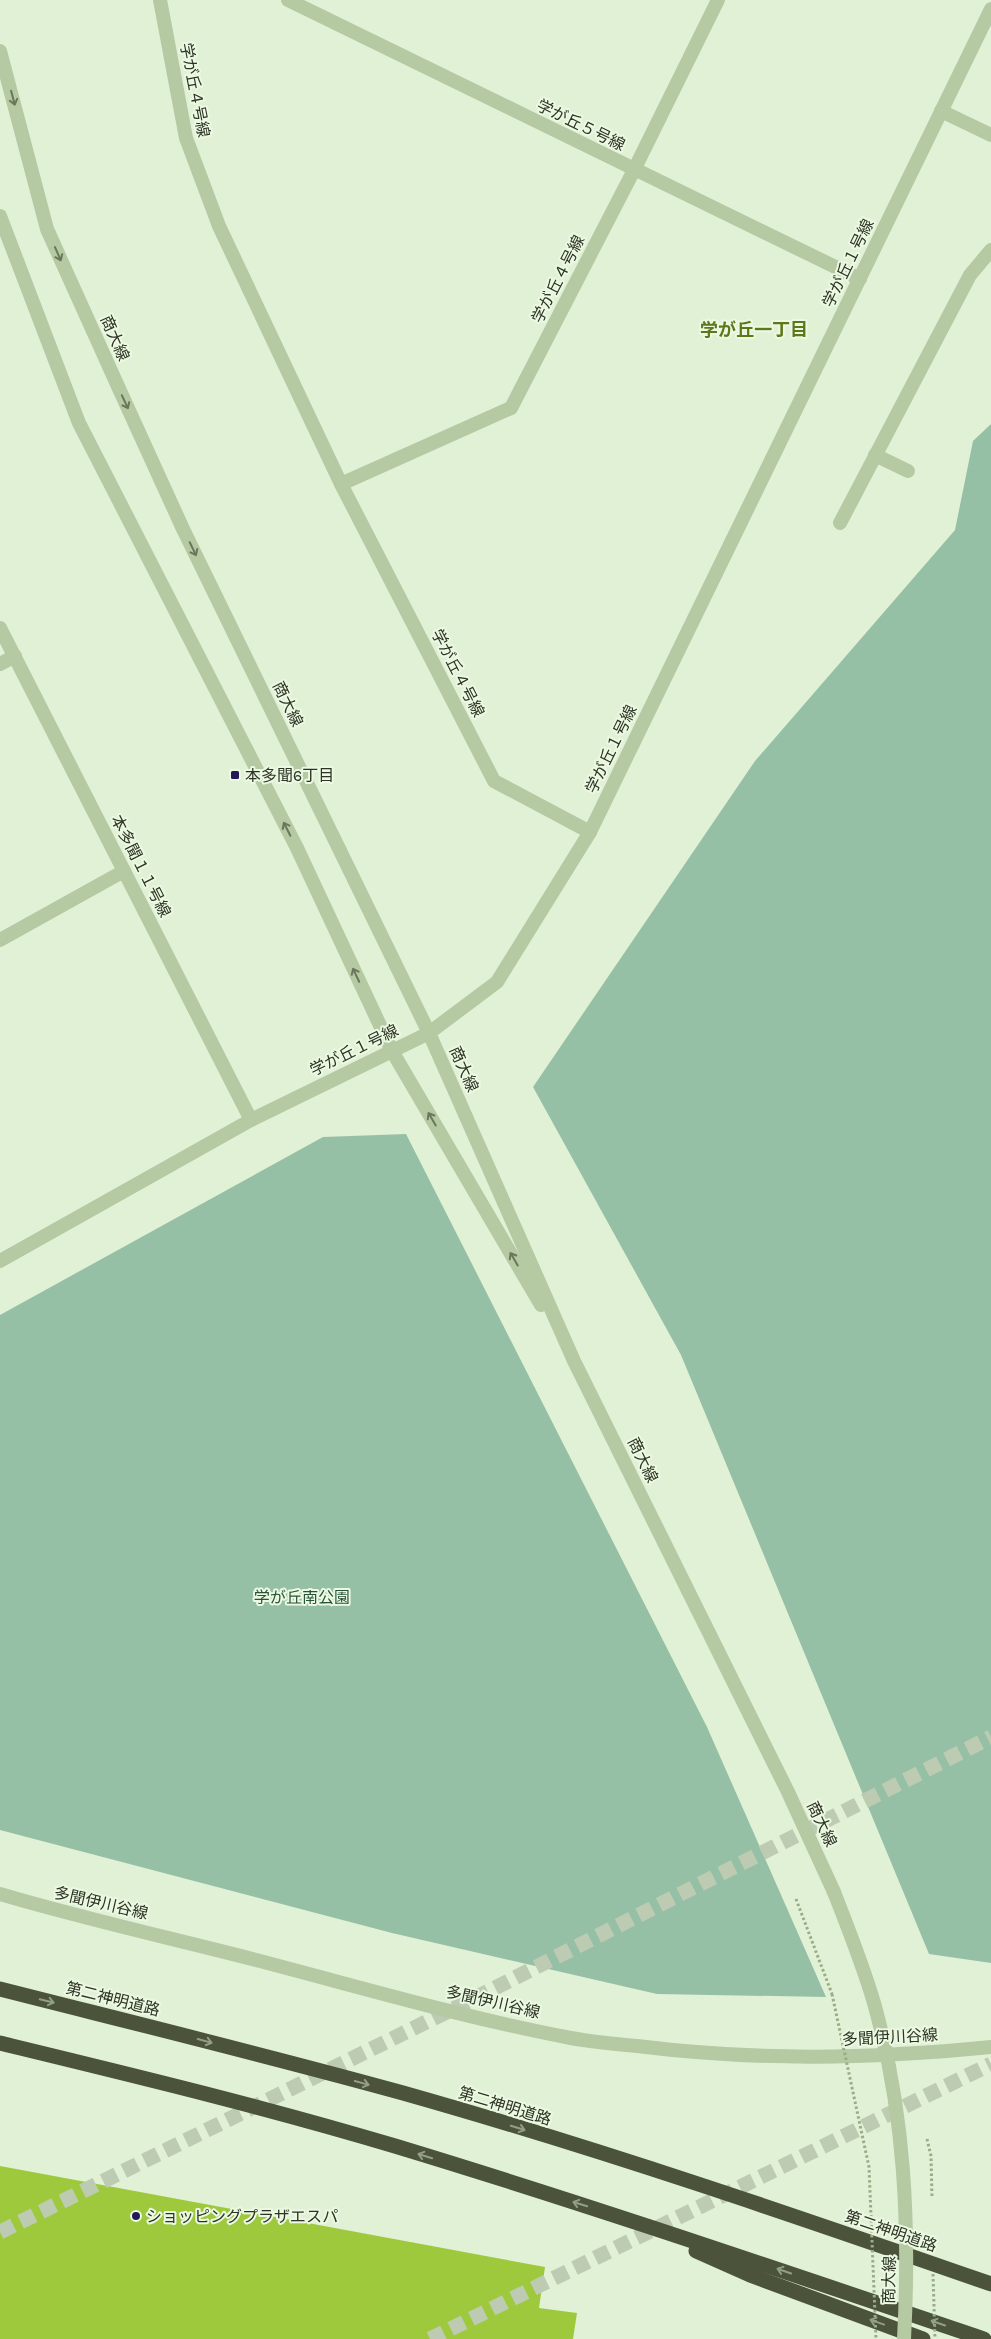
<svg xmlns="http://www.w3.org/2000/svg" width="991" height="2339" viewBox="0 0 991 2339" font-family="Karla,'Noto Sans JP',sans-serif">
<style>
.green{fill:#96c0a6}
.building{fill:#9fc93c}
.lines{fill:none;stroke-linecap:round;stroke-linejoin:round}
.motorway-tunnel{stroke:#bdcbb2;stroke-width:15;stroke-dasharray:15 8;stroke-linecap:butt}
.path{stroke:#9aac86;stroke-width:3;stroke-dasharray:2.5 2.5;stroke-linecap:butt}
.minor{stroke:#b5c9a2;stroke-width:14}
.tertiary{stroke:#b5c9a2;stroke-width:14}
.motorway{stroke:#4b543b;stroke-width:15}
.path-bridge{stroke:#9aac86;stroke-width:3;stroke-dasharray:2.5 2.5;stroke-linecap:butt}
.tertiary-bridge{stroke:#b5c9a2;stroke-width:14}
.oneway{stroke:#6b765d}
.oneway2{stroke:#939e86}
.poi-dot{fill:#211a55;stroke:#ebf9e2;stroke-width:2}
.labels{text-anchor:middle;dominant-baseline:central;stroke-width:4;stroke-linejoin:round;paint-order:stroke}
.street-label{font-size:16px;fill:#2e3324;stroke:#ebf9e2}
.poi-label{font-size:16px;fill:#2e3324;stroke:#ebf9e2;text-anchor:start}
.park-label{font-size:16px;fill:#285239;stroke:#ebf9e2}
.neighbourhood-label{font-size:18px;font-weight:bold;fill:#5d781b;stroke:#ebf9e2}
</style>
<rect width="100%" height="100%" fill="#e1f1d6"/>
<g class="green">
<polygon points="991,424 991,1963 929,1954 681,1355 533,1087 755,761 955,530 973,441"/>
<polygon points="406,1134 707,1727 826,1997 657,1994 392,1933 0,1830 0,1315 323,1137"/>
</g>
<polygon class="building" points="0,2166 545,2267 539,2308 577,2313 573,2339 0,2339"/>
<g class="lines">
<g class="motorway-tunnel">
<polyline points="0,2232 479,1996 991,1737"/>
<polyline points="430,2339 991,2064"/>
</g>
<polyline class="path" points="796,1899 832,1994"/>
<g class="minor">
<polyline points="160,0 186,138 219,226 341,484 494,781 590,832"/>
<polyline points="288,0 860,279"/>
<polyline points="941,111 991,135"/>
<polyline points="875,455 908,471"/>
<polyline points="341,484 511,408 634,170 718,0"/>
<polyline points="840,523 970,275 991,250"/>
<polyline points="0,628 251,1120"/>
<polyline points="0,664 15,656"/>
<polyline points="0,940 124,871"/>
</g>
<g class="tertiary">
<polyline points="0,51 47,229 121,393 183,529 429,1033 574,1361 788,1792 834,1892"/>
<polyline points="0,216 79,423 297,848 392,1051 541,1305"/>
<polyline points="0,1261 251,1120 429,1033 497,982 590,832 991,9"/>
<path d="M0,1894C84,1919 171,1938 256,1960C360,1987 465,2018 571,2038C593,2042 615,2044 637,2046C758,2061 870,2059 991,2047"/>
</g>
<g class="motorway">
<path d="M0,1989C134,2023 269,2056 403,2093C601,2149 796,2216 991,2284"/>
<path d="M0,2043C132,2075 265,2107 395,2146C593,2206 788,2273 984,2339"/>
<polyline points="696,2251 750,2275 923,2339"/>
</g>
<g class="path-bridge">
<polyline points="832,1994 869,2167 876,2339"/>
<polyline points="927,2139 931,2156 932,2198"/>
<polyline points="933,2274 935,2339"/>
</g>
<path class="tertiary-bridge" d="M834,1892C848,1928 863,1965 874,2003C905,2113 910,2226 904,2339"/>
</g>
<defs><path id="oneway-shaft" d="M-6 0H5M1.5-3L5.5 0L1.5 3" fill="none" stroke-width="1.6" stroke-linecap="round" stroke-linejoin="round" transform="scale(1.25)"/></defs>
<g class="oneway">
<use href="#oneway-shaft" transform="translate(13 98) rotate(75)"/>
<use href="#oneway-shaft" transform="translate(58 254) rotate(66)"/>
<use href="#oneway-shaft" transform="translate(125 402) rotate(65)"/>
<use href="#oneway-shaft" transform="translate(193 549) rotate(64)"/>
<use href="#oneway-shaft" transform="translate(287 829) rotate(-117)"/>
<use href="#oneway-shaft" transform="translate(356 975) rotate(-115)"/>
<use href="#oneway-shaft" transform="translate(432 1119) rotate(-120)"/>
<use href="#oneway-shaft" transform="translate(514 1259) rotate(-120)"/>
</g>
<g class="oneway2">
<use href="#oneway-shaft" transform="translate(47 2001) rotate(14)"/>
<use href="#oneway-shaft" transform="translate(205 2041) rotate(15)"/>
<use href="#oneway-shaft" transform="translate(362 2083) rotate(15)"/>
<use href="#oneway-shaft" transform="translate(518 2128) rotate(17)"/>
<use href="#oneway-shaft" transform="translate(425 2156) rotate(-163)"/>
<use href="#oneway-shaft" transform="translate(580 2204) rotate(-163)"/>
<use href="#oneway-shaft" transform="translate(784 2271) rotate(-161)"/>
<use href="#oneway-shaft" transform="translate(877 2322) rotate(-160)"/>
<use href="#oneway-shaft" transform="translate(938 2323) rotate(-161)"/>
</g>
<g class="poi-dot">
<rect x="230" y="770" width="10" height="10" rx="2.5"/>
<circle cx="136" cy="2216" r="5"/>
</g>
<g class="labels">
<g class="street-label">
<text transform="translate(195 90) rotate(79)">学が丘４号線</text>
<text transform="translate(581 125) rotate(26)">学が丘５号線</text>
<text transform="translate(848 263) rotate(-64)">学が丘１号線</text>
<text transform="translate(558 279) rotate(-63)">学が丘４号線</text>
<text transform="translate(115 338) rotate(66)">商大線</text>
<text transform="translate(458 673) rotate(63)">学が丘４号線</text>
<text transform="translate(288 704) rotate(64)">商大線</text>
<text transform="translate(611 749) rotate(-64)">学が丘１号線</text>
<text transform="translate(141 866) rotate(63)">本多聞１１号線</text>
<text transform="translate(354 1050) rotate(-26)">学が丘１号線</text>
<text transform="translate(464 1069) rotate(66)">商大線</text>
<text transform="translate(643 1460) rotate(64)">商大線</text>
<text transform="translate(822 1824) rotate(65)">商大線</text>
<text transform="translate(101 1903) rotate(13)">多聞伊川谷線</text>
<text transform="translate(113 1999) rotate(14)">第二神明道路</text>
<text transform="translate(493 2002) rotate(13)">多聞伊川谷線</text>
<text transform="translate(890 2037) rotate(-3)">多聞伊川谷線</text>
<text transform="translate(505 2106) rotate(17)">第二神明道路</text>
<text transform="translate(891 2231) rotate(19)">第二神明道路</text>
<text transform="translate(889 2280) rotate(-89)">商大線</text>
</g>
<g class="poi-label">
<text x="245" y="775">本多聞6丁目</text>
<text x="146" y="2216">ショッピングプラザエスパ</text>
</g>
<g class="park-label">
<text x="302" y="1597">学が丘南公園</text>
</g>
<g class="neighbourhood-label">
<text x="754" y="330">学が丘一丁目</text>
</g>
</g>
</svg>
